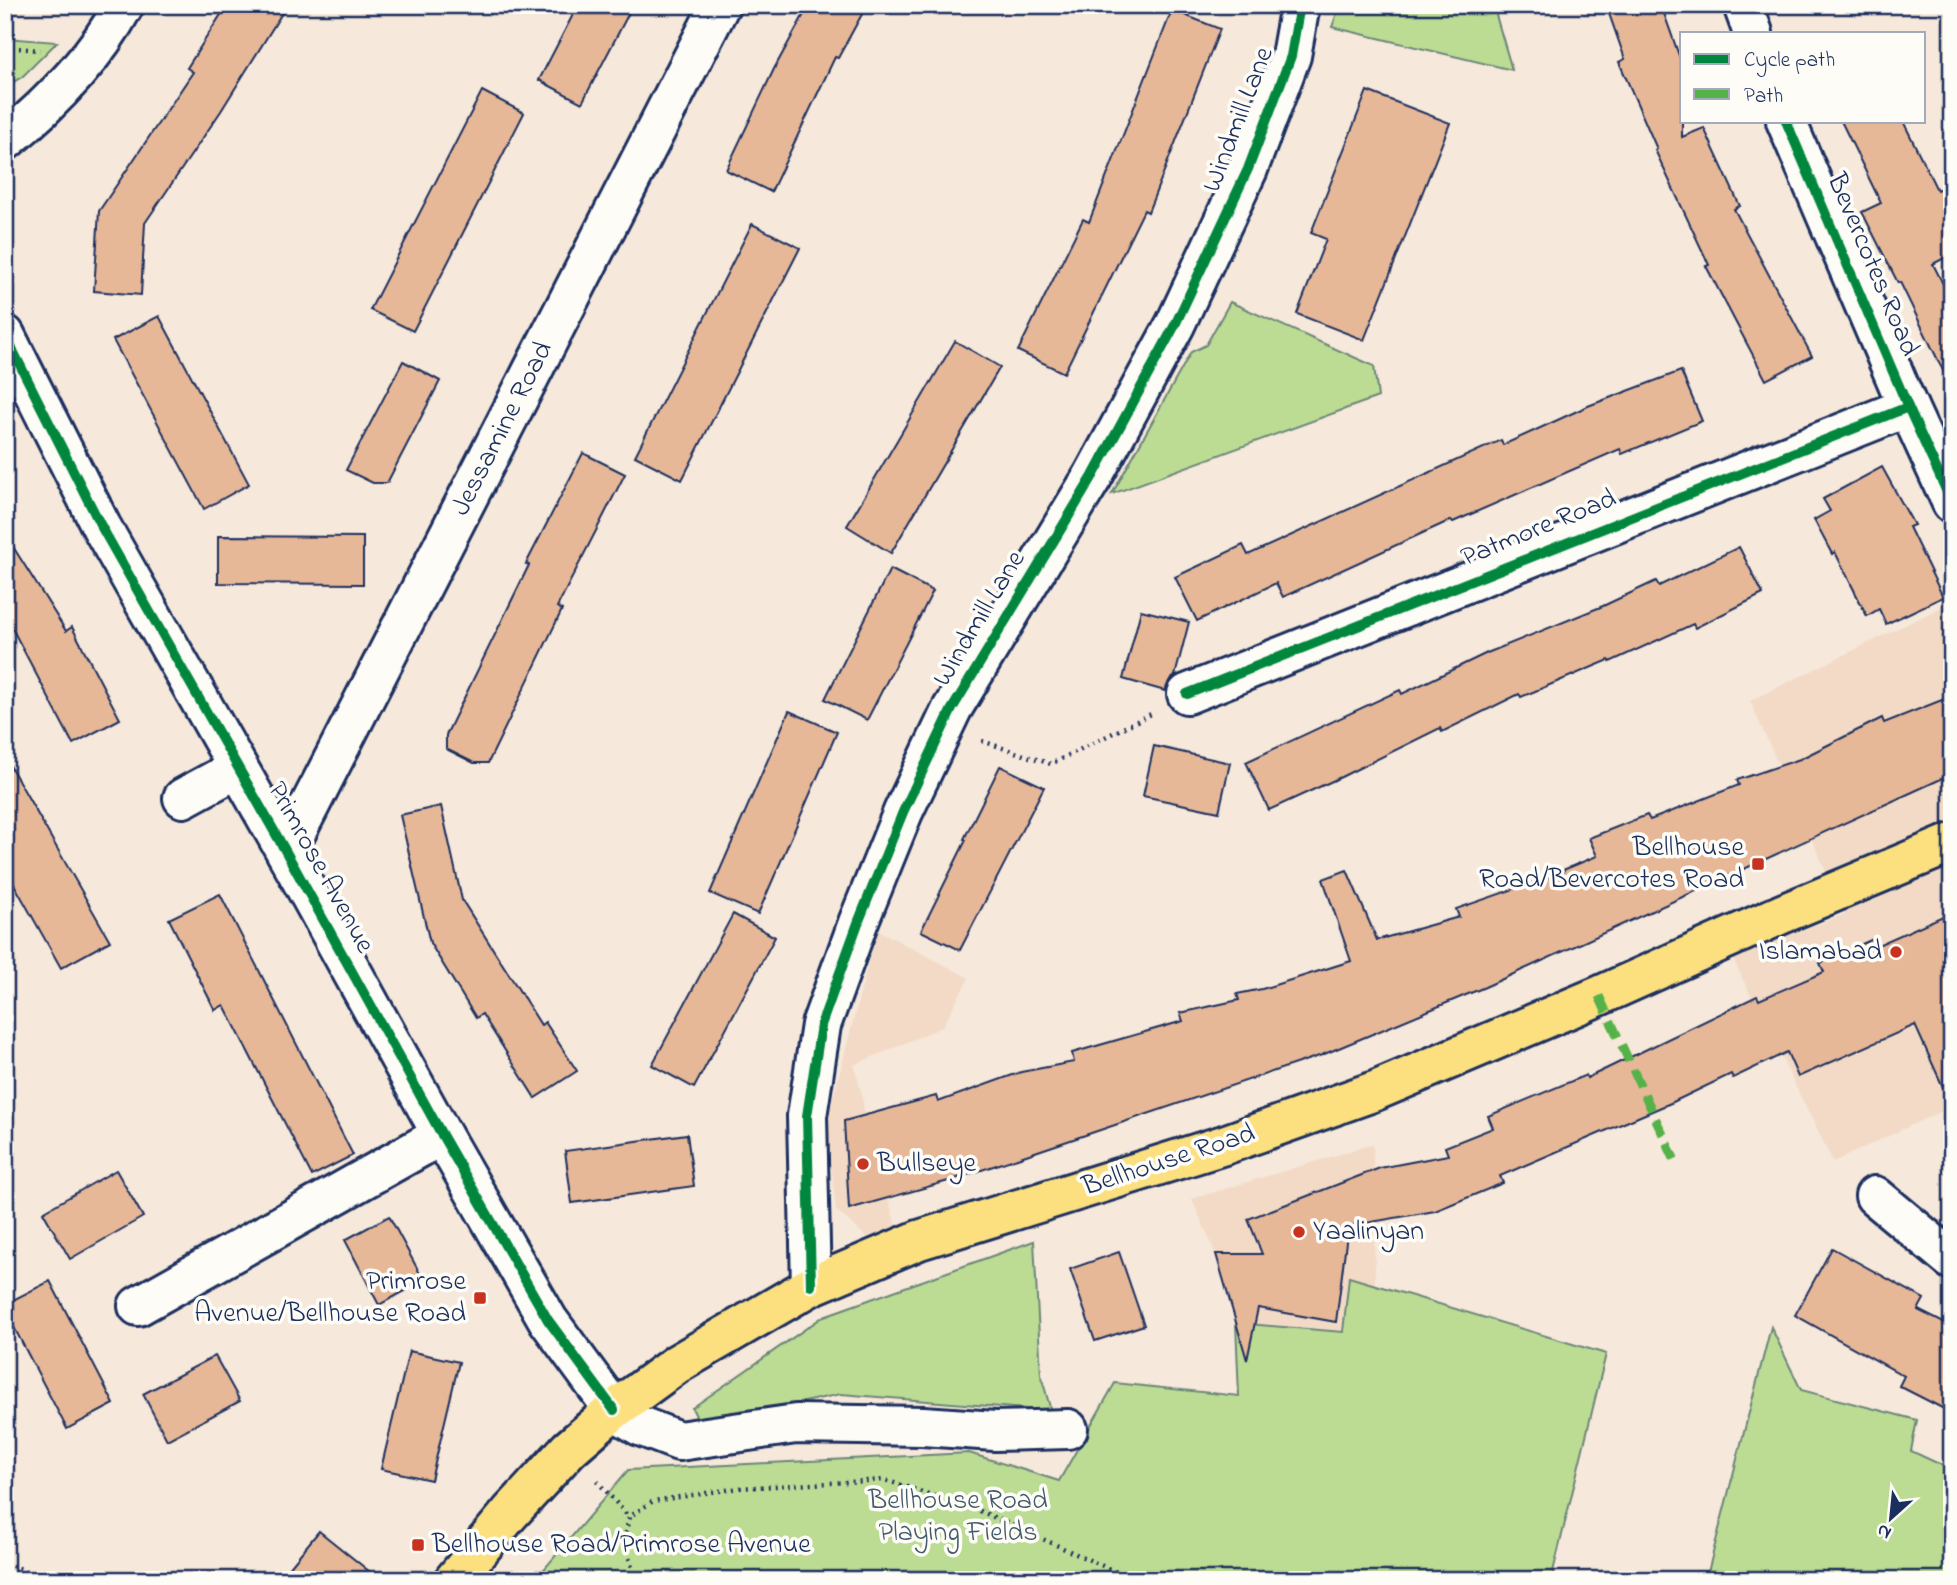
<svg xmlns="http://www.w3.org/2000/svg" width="1957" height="1585" viewBox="0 0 1957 1585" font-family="'Indie Flower',sans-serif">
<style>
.built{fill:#f2dac6}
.green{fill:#bcdc94;stroke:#6c8679;stroke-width:2}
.building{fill:#e7b898;stroke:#1b2f5e;stroke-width:2}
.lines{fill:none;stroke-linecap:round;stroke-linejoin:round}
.minor-casing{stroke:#1b2f5e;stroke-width:44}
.major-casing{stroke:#1b2f5e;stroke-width:44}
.path{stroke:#1b2f5e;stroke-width:4.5;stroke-dasharray:2 5;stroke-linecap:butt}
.minor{stroke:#fdfcf7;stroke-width:38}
.major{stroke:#fce080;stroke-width:38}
.quiet{stroke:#55b248;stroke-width:9;stroke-dasharray:18 9;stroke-linecap:butt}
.cycleway-casing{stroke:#fdfcf7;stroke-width:15}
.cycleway{stroke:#00873e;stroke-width:10}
.poi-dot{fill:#c8321e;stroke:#fdfcf7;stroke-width:2.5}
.labels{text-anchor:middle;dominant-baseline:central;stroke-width:7;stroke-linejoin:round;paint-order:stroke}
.street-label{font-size:28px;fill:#1b2f5e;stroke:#fdfcf7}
.poi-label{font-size:28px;fill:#1b2f5e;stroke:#fdfcf7;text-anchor:end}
.park-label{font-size:28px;fill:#435a6c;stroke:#fdfcf7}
</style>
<rect width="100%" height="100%" fill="#f6e8da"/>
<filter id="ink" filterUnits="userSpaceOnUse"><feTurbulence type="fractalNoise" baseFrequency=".0143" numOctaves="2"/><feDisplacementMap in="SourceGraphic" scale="14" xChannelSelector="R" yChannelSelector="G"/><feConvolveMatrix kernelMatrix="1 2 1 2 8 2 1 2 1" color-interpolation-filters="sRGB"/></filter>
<g filter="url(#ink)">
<g class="built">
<polygon points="1952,602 1952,1106 1833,1162 1732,957 1845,914 1750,701"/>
<polygon points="877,930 969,978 942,1027 854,1065 862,1095 865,1120 897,1229 867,1237 836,1210 827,1121"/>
<polygon points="1373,1144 1375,1285 1349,1278 1343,1332 1236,1323 1216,1254 1192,1199"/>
</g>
<g class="green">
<polygon points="1340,5 1493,5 1512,70 1332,27"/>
<polygon points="5,38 57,42 22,77 5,87"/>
<polygon points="1230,302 1374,366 1378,397 1112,494 1191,352 1206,345"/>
<polygon points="1034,1241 1041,1375 1051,1411 841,1394 700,1424 692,1408 824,1316"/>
<polygon points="1349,1277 1606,1354 1551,1580 535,1580 628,1470 969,1453 1059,1481 1115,1383 1239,1396 1236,1323 1343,1332"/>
<polygon points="1771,1327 1801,1390 1917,1420 1911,1451 1952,1470 1952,1580 1706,1580"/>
</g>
<g class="building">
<polygon points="227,5 287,5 221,111 145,223 141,295 94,291 99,211 193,72 187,68"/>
<polygon points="578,5 633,5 582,103 539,80"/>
<polygon points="809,5 867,5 838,58 835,57 771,192 726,170 774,69"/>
<polygon points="1606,5 1661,5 1682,64 1682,137 1704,128 1740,206 1734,209 1812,356 1766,380 1706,266 1709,265 1655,150 1657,149 1619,62 1625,59"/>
<polygon points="1172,10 1220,29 1148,212 1144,210 1064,373 1018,351 1083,219 1089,222"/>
<polygon points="482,91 524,113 413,331 370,310"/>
<polygon points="1367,91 1450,123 1364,340 1297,314 1326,239 1311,233"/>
<polygon points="1841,121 1903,121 1937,190 1952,183 1952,254 1933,264 1952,302 1952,389 1900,282 1898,283 1862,212 1881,203"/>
<polygon points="752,224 800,248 682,480 635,456"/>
<polygon points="159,316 249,484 204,509 113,340"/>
<polygon points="955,341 1000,367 891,553 847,526"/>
<polygon points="403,361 440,381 387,483 373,483 346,470"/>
<polygon points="1681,371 1702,421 1622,454 1620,449 1453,522 1451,520 1283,597 1276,583 1197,621 1175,577 1243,545 1248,555 1501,440 1503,445 1588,406"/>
<polygon points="583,453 625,474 557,607 562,610 488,763 474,763 446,749 446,735 529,565 526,564"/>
<polygon points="1882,467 1914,525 1909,527 1943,597 1886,624 1879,609 1867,616 1835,552 1832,554 1814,520 1830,511 1823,499"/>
<polygon points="5,534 66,631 72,627 120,719 73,744 5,615"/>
<polygon points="218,536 363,537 363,584 218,583"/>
<polygon points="1739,547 1763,594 1695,628 1693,624 1610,662 1609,660 1521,697 1519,694 1442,732 1440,728 1341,777 1269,810 1246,762 1400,690 1402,694 1487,653 1603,606 1656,581 1659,586"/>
<polygon points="890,569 933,591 867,720 825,699"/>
<polygon points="1141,610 1189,622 1175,676 1169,681 1165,691 1123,679"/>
<polygon points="1952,696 1952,774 1485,987 1322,1055 952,1180 849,1209 844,1121 936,1096 938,1102 1021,1072 1074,1062 1072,1053 1183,1021 1180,1013 1239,1000 1237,994 1262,989 1351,961 1323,879 1347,870 1377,940 1459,917 1456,909 1563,872 1563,870 1597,856 1589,838 1647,815 1650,820 1739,785 1737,780 1800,759 1882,718 1884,723"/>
<polygon points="789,711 837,732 758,914 710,893"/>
<polygon points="1154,746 1230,763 1219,812 1143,796"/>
<polygon points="5,757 110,941 61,968 5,868"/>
<polygon points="1000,766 1044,787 960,950 921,931 966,840 964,839"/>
<polygon points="441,806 462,900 541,1025 545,1022 577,1071 535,1098 482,1014 476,1018 430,943 400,815"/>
<polygon points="220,894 353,1155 312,1176 224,1005 215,1010 169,919"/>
<polygon points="1952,912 1952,1107 1915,1025 1798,1077 1787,1052 1733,1078 1731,1074 1673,1102 1500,1176 1503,1183 1435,1211 1348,1226 1336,1322 1258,1308 1247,1360 1216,1254 1262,1254 1248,1219 1380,1168 1448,1155 1445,1147 1493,1128 1488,1116 1586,1075 1587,1078 1757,996 1759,1000 1824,972 1820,963 1875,938 1878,945"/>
<polygon points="733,914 775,937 694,1088 652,1065"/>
<polygon points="687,1134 694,1186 572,1203 565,1151"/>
<polygon points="116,1170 143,1217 70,1259 43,1212"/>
<polygon points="389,1216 424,1281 379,1305 345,1240"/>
<polygon points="1832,1248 1924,1299 1918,1310 1952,1327 1952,1413 1899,1386 1904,1376 1795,1315"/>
<polygon points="1119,1252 1144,1325 1095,1341 1070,1269"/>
<polygon points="50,1281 114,1404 67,1429 5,1310 5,1304"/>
<polygon points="409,1351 459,1362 431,1480 381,1469"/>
<polygon points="215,1356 240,1401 167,1440 143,1394"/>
<polygon points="319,1531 380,1580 279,1580"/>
</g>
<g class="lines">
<g class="minor-casing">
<g id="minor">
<polyline points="1743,5 1753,33"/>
<polyline points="1786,121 1908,407 1952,503"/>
<path d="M5,141C52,103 95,58 124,5"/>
<polyline points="5,335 101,526 286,852 442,1135 548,1320 614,1410 640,1426 679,1441 796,1424 923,1426 995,1431 1068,1429"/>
<polyline points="1187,694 1908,407"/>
<polyline points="183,798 238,768"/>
<polyline points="286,852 720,5"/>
<polyline points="1875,1196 1952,1260"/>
<polyline points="811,1286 807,1116 821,1025 858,923 903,812 952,709 1093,476 1175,325 1248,169 1291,56 1300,5"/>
<polyline points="138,1306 442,1135"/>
</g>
</g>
<g class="major-casing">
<polyline id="major" points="454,1580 510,1513 569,1449 614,1410 677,1364 811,1286 919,1240 1224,1145 1375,1091 1599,996 1782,914 1952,843"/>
</g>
<g class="path">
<polyline points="5,47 40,50"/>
<polyline points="982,741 1051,764 1153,713"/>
<polyline points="597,1481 629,1517"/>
<polyline points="5,1564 22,1569 35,1580"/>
<polyline points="636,1580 624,1542 629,1517 653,1501 739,1488 885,1480 978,1510 1134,1580"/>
</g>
<use href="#minor" class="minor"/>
<use href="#major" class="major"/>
<polyline class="quiet" points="1599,996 1677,1165"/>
<g class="cycleway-casing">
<g id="cycleway">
<polyline points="1786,121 1908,407 1952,503"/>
<polyline points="5,335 101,526 286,852 442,1135 548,1320 614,1410"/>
<polyline points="1187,694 1908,407"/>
<polyline points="811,1286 807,1116 821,1025 858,923 903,812 952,709 1093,476 1175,325 1248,169 1291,56 1300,5"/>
</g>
</g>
<use href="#cycleway" class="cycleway"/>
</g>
</g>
<g class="poi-dot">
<rect x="1751" y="857" width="14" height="14" rx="3.5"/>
<circle cx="1896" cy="952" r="7"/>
<circle cx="863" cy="1164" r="7"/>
<circle cx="1299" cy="1232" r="7"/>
<rect x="473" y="1291" width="14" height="14" rx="3.5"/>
<rect x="411" y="1538" width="14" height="14" rx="3.5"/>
</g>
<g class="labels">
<g class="street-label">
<text transform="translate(1239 120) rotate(-69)">Windmill Lane</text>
<text transform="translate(1872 265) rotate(67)">Bevercotes Road</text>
<text transform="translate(503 429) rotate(-63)">Jessamine Road</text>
<text transform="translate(1539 529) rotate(-22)">Patmore Road</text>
<text transform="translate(980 619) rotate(-59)">Windmill Lane</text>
<text transform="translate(320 868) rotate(61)">Primrose Avenue</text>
<text transform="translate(1169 1161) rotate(-18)">Bellhouse Road</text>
</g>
<g class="poi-label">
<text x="1744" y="848">Bellhouse<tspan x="1744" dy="32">Road/Bevercotes Road</tspan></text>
<text x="1882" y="952">Islamabad</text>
<text x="877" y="1164" text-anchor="start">Bullseye</text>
<text x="1313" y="1232" text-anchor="start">Yaalinyan</text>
<text x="466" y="1282">Primrose<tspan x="466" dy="32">Avenue/Bellhouse Road</tspan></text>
<text x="432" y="1545" text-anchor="start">Bellhouse Road/Primrose Avenue</text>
</g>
<g class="park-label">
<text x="958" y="1501">Bellhouse Road<tspan x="958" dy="32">Playing Fields</tspan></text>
</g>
</g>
<rect width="1957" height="1585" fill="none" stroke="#fdfcf7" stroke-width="28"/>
<rect x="14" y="14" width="1929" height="1557" fill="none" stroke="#1b2f5e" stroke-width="2.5" filter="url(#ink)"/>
<rect x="1680" y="32" width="245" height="91" fill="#fdfcf7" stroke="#a3aaba" stroke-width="2"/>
<rect x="1694" y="54" width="35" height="10" fill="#00873e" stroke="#a3aaba" stroke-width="2"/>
<text x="1744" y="66" font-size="21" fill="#1b2f5e">Cycle path</text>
<rect x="1694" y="89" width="35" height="10" fill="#55b248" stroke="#a3aaba" stroke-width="2"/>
<text x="1744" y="102" font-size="21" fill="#1b2f5e">Path</text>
<g transform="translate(1891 1518) rotate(207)" stroke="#fdfcf7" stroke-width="5" paint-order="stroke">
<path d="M0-5L12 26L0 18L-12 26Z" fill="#1b2f5e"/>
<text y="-10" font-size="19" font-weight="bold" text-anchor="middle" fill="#1b2f5e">N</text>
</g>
</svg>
